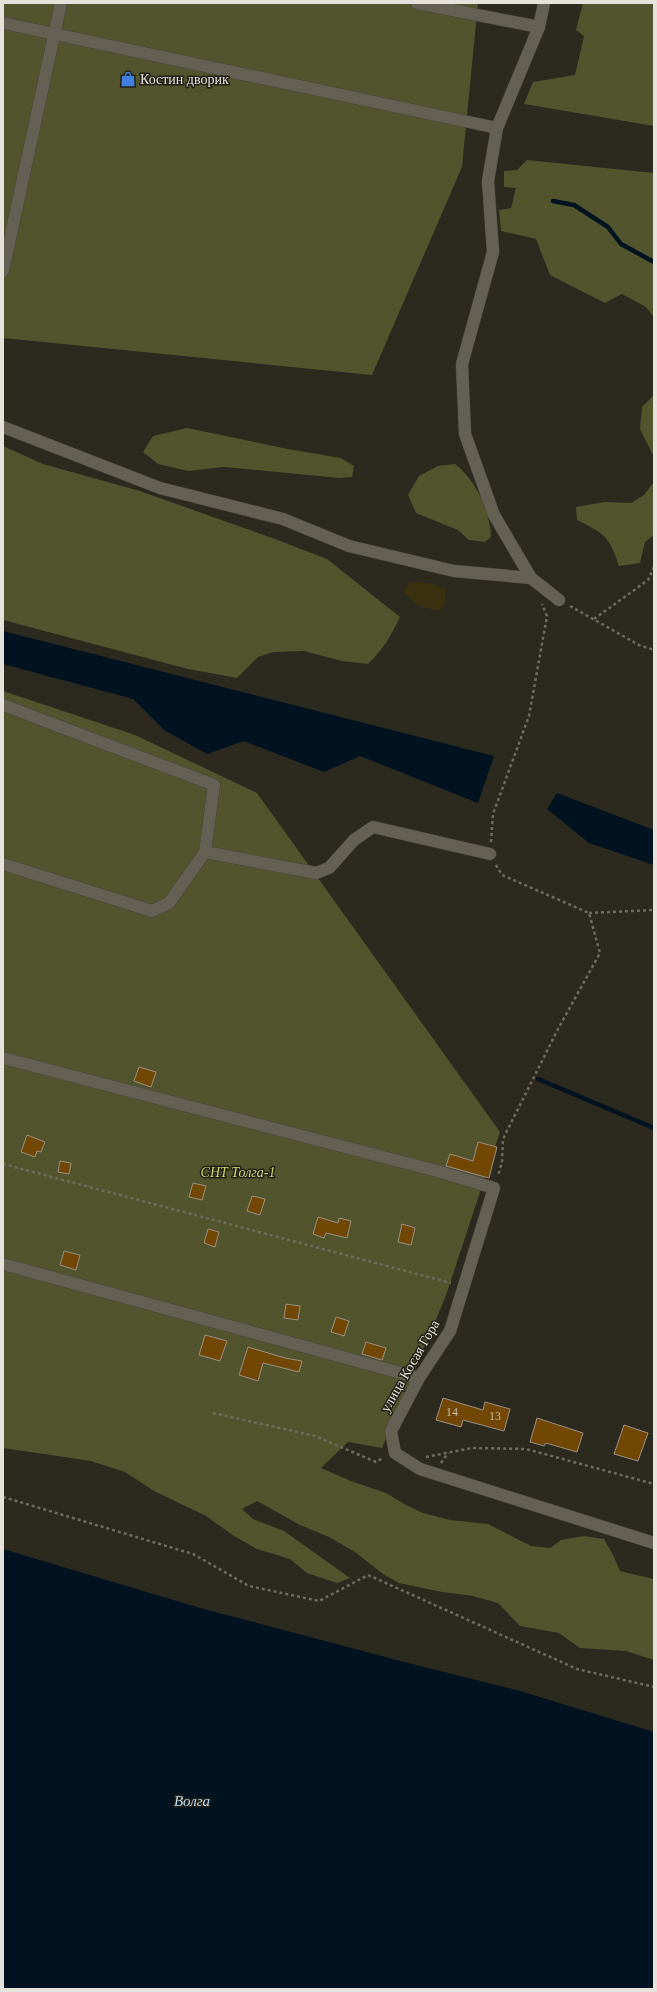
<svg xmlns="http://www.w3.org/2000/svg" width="657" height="1992" viewBox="0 0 657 1992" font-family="'Times New Roman',serif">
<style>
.green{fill:#51542c}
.sand{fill:#393010}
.water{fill:#011320}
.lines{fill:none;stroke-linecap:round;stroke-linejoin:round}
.stream{stroke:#011320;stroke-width:4.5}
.building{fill:#724704;stroke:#9b9086}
.minor-casing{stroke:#47443b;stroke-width:13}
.path{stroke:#6e6b61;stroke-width:2.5;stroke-dasharray:3 3;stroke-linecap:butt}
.minor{stroke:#646154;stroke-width:12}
.labels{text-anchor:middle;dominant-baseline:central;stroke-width:3;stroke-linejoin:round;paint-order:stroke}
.number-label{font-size:12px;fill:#c8bba5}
.poi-label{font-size:14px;fill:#e4e2db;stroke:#222015;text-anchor:start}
.park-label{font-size:14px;font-style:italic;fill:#d1d875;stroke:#222015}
.street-label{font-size:14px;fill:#e4e2db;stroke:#222015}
.water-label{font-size:15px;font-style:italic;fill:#b9daf3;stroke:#222015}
</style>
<rect width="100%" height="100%" fill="#2c291e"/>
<g class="green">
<polygon points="3,3 478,3 462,167 372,375 3,338"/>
<polygon points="583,3 654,3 654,126 524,104 533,82 575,75 584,36 576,30"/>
<polygon points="527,160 654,173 654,317 646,307 622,294 605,303 550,275 536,239 501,231 499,210 511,208 516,188 504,187 504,171 517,170"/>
<polygon points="654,395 654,457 640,429 642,407"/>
<polygon points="187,428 288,449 341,458 354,466 352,477 339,478 224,467 188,471 158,464 143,452 153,436"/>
<path d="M3,446L43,464L140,491L275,539L327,559L400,617C390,637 384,649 368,664L342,661L304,651L273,652L258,657L237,678L188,669L3,620Z"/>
<path d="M455,464C476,480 490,511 491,537L485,542L469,540L458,530L416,513L408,495L419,476L438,466Z"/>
<path d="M654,479V535L645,542L640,563L619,566C609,536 605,534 577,520L576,507L605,502L631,503L644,495L653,483Z"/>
<polygon points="3,691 135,735 257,793 500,1132 445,1298 382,1448 348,1442 321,1468 351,1481 386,1493 406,1505 423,1513 450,1520 488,1524 531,1546 550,1548 561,1540 584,1536 604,1539 613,1555 620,1571 654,1579 654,1660 626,1651 580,1648 559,1633 520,1626 498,1603 473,1596 442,1592 399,1583 383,1574 355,1552 329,1537 300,1525 257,1501 242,1509 253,1519 284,1531 350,1578 337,1583 307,1573 290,1559 257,1549 234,1536 206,1516 154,1491 125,1472 91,1461 3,1448"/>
</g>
<polygon class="sand" points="410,582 428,583 445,588 445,604 439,611 418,606 404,592"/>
<g class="water">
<polygon points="3,631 494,756 478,803 360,756 324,772 244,741 207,754 164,730 133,699 3,664"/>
<polygon points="557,793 654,830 654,865 589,843 547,809"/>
<polygon points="3,1549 200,1608 412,1664 520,1691 654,1732 654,1989 3,1989"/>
</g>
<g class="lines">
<g class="stream">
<polyline points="553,201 574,205 608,227 621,244 654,262"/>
<polyline points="538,1079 654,1128"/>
</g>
</g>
<g class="building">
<polygon points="139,1067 156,1072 151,1087 134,1081"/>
<polygon points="27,1135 45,1142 41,1152 37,1151 35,1157 21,1152"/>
<polygon points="478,1142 497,1147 489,1178 446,1166 450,1154 473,1161"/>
<polygon points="60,1161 71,1163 69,1174 58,1172"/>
<polygon points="193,1183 206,1186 202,1200 189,1197"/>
<polygon points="252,1196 265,1199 260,1215 247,1211"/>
<polygon points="318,1217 338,1223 339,1218 351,1221 347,1238 326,1233 324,1238 313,1234"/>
<polygon points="402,1224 415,1228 411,1245 398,1242"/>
<polygon points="208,1229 219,1232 215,1247 204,1243"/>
<polygon points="64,1251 80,1255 76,1270 60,1265"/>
<polygon points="286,1304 300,1306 298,1320 284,1318"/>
<polygon points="336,1317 349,1321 344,1336 331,1332"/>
<polygon points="205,1335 227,1341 220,1361 199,1355"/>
<polygon points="366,1342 386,1348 382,1360 362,1354"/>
<polygon points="248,1347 285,1358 302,1361 299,1372 263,1363 258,1381 239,1375"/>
<polygon points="443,1398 483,1410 485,1402 510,1409 504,1431 463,1420 461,1427 436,1420"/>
<polygon points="537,1418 583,1433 577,1452 546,1443 544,1446 530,1442"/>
<polygon points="624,1425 648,1433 638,1461 614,1454"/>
</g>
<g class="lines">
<g class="minor-casing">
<g id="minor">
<polyline points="417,3 539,27"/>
<polyline points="3,23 497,128"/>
<polyline points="3,271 61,3"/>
<polyline points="3,427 160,488 283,519 349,546 454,571 531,578 559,600"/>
<polyline points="531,578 494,515 465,434 462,364 493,252 488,181 497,128 539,27 544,3"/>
<polyline points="3,705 214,785 205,852 316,873 329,868 354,840 373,827 490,854"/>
<polyline points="3,864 152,911 169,903 205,852"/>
<polyline points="3,1058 437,1171 494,1188 450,1331 419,1378 391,1431 395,1453 420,1469 654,1543"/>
<polyline points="3,1264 419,1378"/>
</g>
</g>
<g class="path">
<polyline points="570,606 639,645 654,650"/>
<polyline points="594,619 648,580 654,567"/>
<polyline points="491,842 493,814 529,716 547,616 542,604"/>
<polyline points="496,865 502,875 589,913 600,953 558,1029 503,1139 502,1162 498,1176"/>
<polyline points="589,913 654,910"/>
<polyline points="3,1164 451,1283"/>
<polyline points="213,1413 315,1436 376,1462 383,1458"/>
<polyline points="426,1457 472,1448 526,1449 654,1484"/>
<polyline points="441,1463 448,1453"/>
<polyline points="3,1497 193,1554 249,1586 319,1601 368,1575 577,1669 654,1687"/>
</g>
<use href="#minor" class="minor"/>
</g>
<defs>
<g id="shop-bare" transform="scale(1.2)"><path d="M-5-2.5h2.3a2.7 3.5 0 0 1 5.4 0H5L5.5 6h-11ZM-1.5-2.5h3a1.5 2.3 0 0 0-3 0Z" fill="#3f7fe0" stroke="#222015" stroke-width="2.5" paint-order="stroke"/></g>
</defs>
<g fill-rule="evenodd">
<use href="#shop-bare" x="128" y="79"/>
</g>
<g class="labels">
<g class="number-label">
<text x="452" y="1412">14</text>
<text x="495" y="1416">13</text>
</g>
<g class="poi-label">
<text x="140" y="79">Костин дворик</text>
</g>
<g class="park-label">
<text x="238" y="1172">СНТ Толга-1</text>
</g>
<g class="street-label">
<text transform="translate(410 1366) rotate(-60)">улица Косая Гора</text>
</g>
<g class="water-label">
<text x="192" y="1801">Волга</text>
</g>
</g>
<rect width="657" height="1992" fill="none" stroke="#e4e2db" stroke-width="8"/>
</svg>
